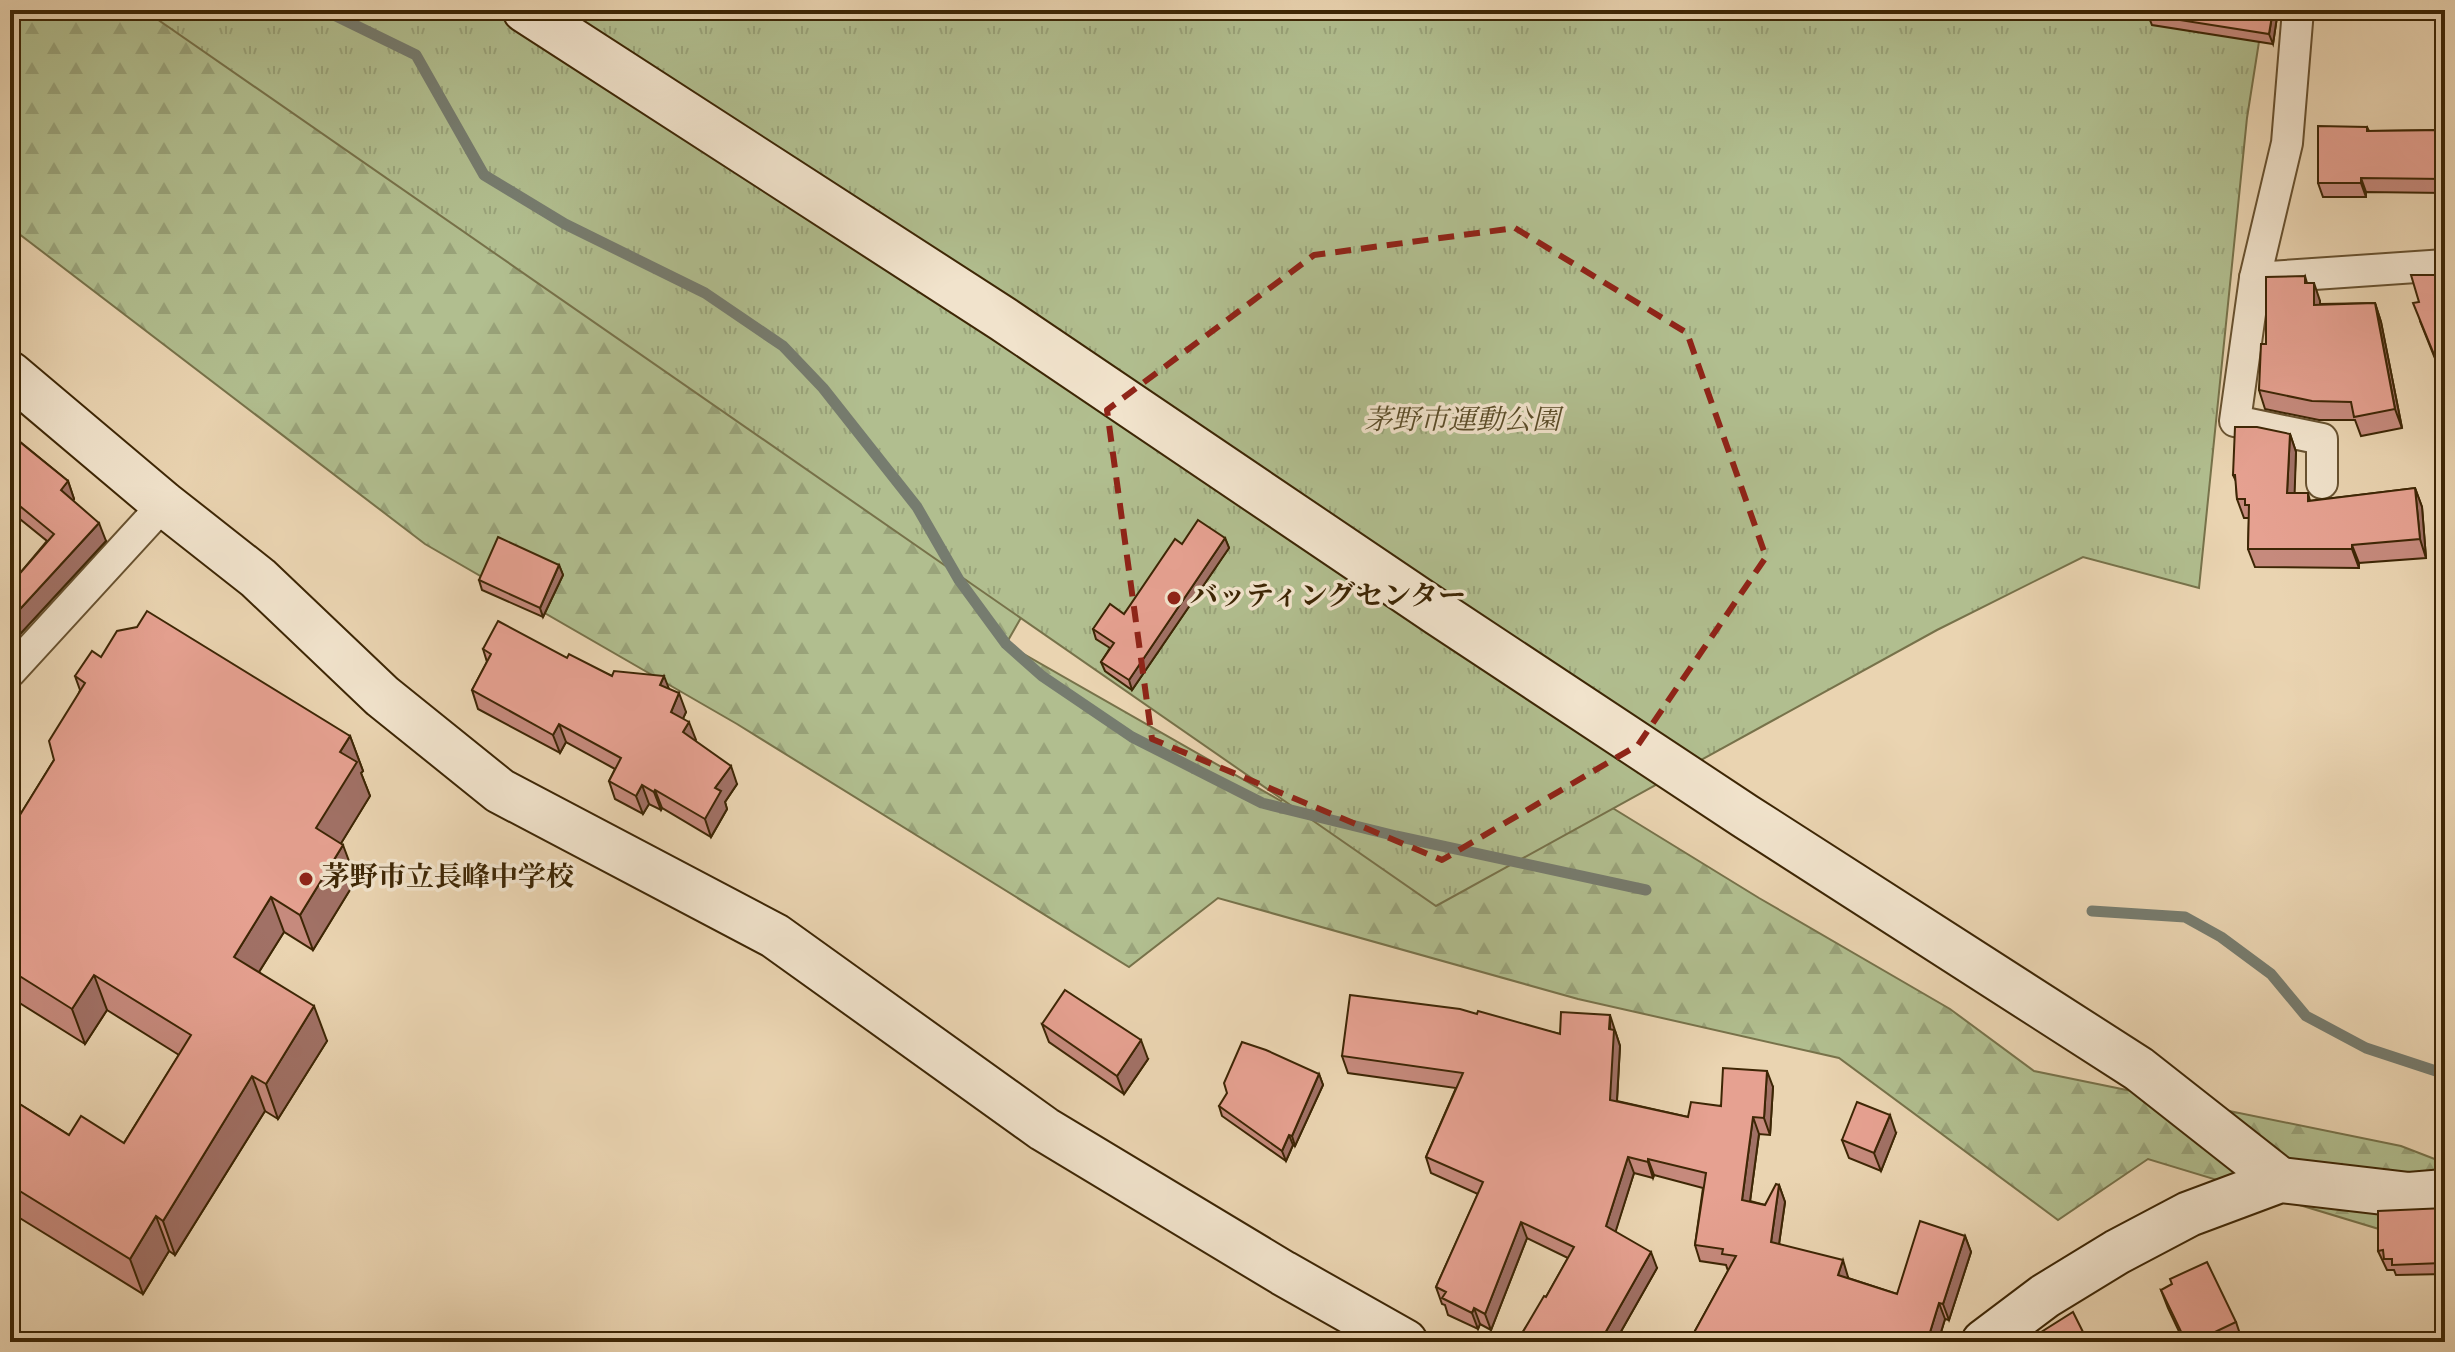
<svg xmlns="http://www.w3.org/2000/svg" width="2455" height="1352" viewBox="0 0 2455 1352" font-family="'Sorts Mill Goudy','Noto Serif JP',serif">
<style>
.forest{fill:url(#forest-firs);stroke:#77724a;stroke-width:2}
.park{fill:url(#park-tufts);stroke:#77724a;stroke-width:2}
.lines{fill:none;stroke-linecap:round;stroke-linejoin:round}
.stream{stroke:#767c6f;stroke-width:11}
.street-casing{stroke:#685230;stroke-width:34}
.secondary-casing{stroke:#3d2605;stroke-width:48}
.street{stroke:#f1e3cc;stroke-width:30}
.secondary{stroke:#f1e3cc;stroke-width:44}
.wall{fill:#c68a7d;stroke:#3d2605;stroke-width:2}
.shaded-wall{fill:#a17166;stroke:#3d2605;stroke-width:2}
.building{fill:#e6a191;stroke:#3d2605;stroke-width:2}
.marked{fill:none;stroke:#8f2418;stroke-width:6;stroke-dasharray:16 10;stroke-linejoin:round}
.poi-dot{fill:#8f2418;stroke:#f1e3cc;stroke-width:3}
.labels{text-anchor:middle;dominant-baseline:central;stroke-width:7;stroke-linejoin:round;paint-order:stroke}
.park-label{font-size:28px;font-style:italic;fill:#5a4c28;stroke:#f1e3cc}
.poi-label{font-size:28px;font-weight:bold;fill:#3d2605;stroke:#f1e3cc;text-anchor:start}
</style>
<defs>
<pattern id="forest-firs" width="22" height="20" patternUnits="userSpaceOnUse" patternTransform="scale(2)"><rect width="22" height="20" fill="#b1be8f"/><path d="M5 1l3.5 6h-7zM16 11l3.5 6h-7z" fill="#99a37a"/></pattern>
<pattern id="park-tufts" width="24" height="20" patternUnits="userSpaceOnUse" patternTransform="scale(2)"><rect width="24" height="20" fill="#b1be8f"/><path d="M3 7l-1-3M5 7V3M7 7l1-3M15 17l-1-3M17 17v-4M19 17l1-3" fill="none" stroke="#99a37a"/></pattern>
</defs>
<rect width="100%" height="100%" fill="#ead4b1"/>
<filter id="stains"><feTurbulence type="fractalNoise" baseFrequency=".0025" numOctaves="4"/><feColorMatrix values="0 0 0 0 .2 0 0 0 0 .09 0 0 0 0 .02 0 0 0 .5 -.17"/></filter>
<radialGradient id="worn" r=".72"><stop offset=".6" stop-color="#630" stop-opacity="0"/><stop offset="1" stop-color="#630" stop-opacity=".3"/></radialGradient>
<polygon class="forest" points="10,10 444,10 1112,458 1006,644 1281,801 1401,654 1593,796 1759,898 1950,1009 2034,1071 2401,1146 2445,1163 2445,1257 2425,1243 2148,1159 2058,1220 1839,1058 1578,999 1218,898 1129,967 737,724 425,544 10,227"/>
<polygon class="park" points="144,10 2264,10 2247,118 2199,588 2083,557 1937,630 1436,906"/>
<g class="lines">
<g class="stream">
<polyline points="316,10 332,14 416,55 484,175 565,224 705,293 783,346 823,388 917,507 959,580 1006,644 1042,676 1132,737 1262,803 1396,836 1646,890"/>
<polyline points="2092,911 2185,917 2221,937 2271,974 2306,1016 2366,1048 2445,1074"/>
</g>
<g class="street-casing">
<g id="street">
<polyline points="2298,10 2287,143 2255,278 2445,265"/>
<polyline points="2255,278 2235,421 2322,439 2322,483"/>
<polyline points="10,672 164,504"/>
</g>
</g>
<g class="secondary-casing">
<g id="secondary">
<polyline points="525,10 1003,319 1438,613 1745,816 2139,1069 2280,1180"/>
<polyline points="10,374 164,504 258,578 382,696 500,791 775,936 1044,1129 1283,1273 1405,1342"/>
<polyline points="1984,1342 2045,1296 2117,1252 2189,1214 2280,1180 2409,1195 2445,1192"/>
</g>
</g>
<use href="#street" class="street"/>
<use href="#secondary" class="secondary"/>
</g>
<g class="wall">
<polygon points="2149,10 2278,10 2273,44 2152,25 2148,15"/>
<polygon points="2367,127 2369,131 2445,130 2445,193 2366,192 2366,197 2323,197 2318,183"/>
<polygon points="2305,276 2307,283 2320,301 2320,304 2375,303 2381,322 2402,428 2361,436 2355,420 2319,420 2265,409 2259,390 2266,344"/>
<polygon points="2445,283 2445,380 2444,381 2420,321 2419,302"/>
<polygon points="10,429 13,436 68,481 74,499 73,501 106,541 10,645 10,574 16,578 47,541 10,511"/>
<polygon points="2290,434 2296,452 2294,493 2308,493 2310,501 2415,488 2422,507 2426,558 2359,563 2359,568 2255,567 2248,549 2249,518 2244,518 2237,499 2236,481 2233,475"/>
<polygon points="1225,538 1229,548 1132,690 1105,671 1101,662 1110,648 1096,639 1093,629 1124,614 1182,544"/>
<polygon points="559,565 563,575 543,617 482,590 479,580"/>
<polygon points="483,649 567,658 612,676 669,689 686,712 683,718 695,741 737,784 725,802 727,809 711,837 662,808 661,810 649,804 643,814 615,799 609,781 615,769 566,742 560,753 478,709 472,690 487,662"/>
<polygon points="101,657 350,736 363,771 361,773 370,796 341,843 356,880 313,950 284,932 259,972 327,1041 278,1119 265,1111 175,1255 169,1251 143,1294 10,1212 10,1098 69,1135 124,1143 179,1055 107,1010 85,1044 10,997 10,809 20,815 54,760 80,690 75,676"/>
<polygon points="1477,1014 1560,1034 1615,1031 1620,1046 1617,1101 1688,1117 1773,1087 1770,1135 1759,1134 1750,1201 1765,1205 1779,1185 1785,1202 1779,1244 1848,1277 1848,1278 1897,1294 1965,1236 1971,1252 1949,1320 1945,1319 1938,1342 1691,1342 1690,1340 1728,1271 1726,1265 1700,1261 1695,1245 1703,1188 1654,1175 1653,1178 1634,1173 1615,1232 1657,1268 1615,1342 1523,1342 1521,1335 1546,1297 1568,1258 1527,1238 1491,1330 1480,1324 1478,1329 1448,1315 1445,1305 1442,1304 1436,1287 1478,1194 1431,1173 1426,1157 1456,1088 1348,1073 1342,1056"/>
<polygon points="1042,1024 1148,1059 1124,1094 1049,1042"/>
<polygon points="1319,1074 1323,1085 1295,1146 1293,1145 1286,1161 1222,1116 1219,1106"/>
<polygon points="1896,1133 1881,1171 1849,1158 1842,1140"/>
<polygon points="2445,1208 2445,1274 2396,1275 2394,1270 2387,1270 2378,1251"/>
<polygon points="2161,1290 2236,1322 2242,1340 2239,1342 2184,1342 2168,1308"/>
</g>
<g class="shaded-wall">
<polygon points="2273,10 2278,10 2273,44 2269,34"/>
<polygon points="2361,178 2366,192 2366,197 2361,183"/>
<polygon points="2314,283 2320,301 2320,323 2314,305"/>
<polygon points="2375,303 2381,322 2402,428 2395,409"/>
<polygon points="2290,434 2296,452 2294,511 2287,493"/>
<polygon points="68,481 74,499 67,508 61,490"/>
<polygon points="2415,488 2422,507 2426,558 2420,539"/>
<polygon points="99,523 106,541 10,645 10,620"/>
<polygon points="1225,538 1229,548 1132,690 1129,680"/>
<polygon points="2352,545 2359,563 2359,568 2352,549"/>
<polygon points="559,565 563,575 543,617 540,608"/>
<polygon points="664,676 671,694 660,685"/>
<polygon points="679,693 686,712 678,730 671,712"/>
<polygon points="689,722 696,740 690,750 683,732"/>
<polygon points="559,724 566,742 560,753 553,735"/>
<polygon points="350,736 363,771 361,773 370,796 329,863 316,828 340,752"/>
<polygon points="731,766 737,784 725,802 727,809 711,837 705,819 715,788"/>
<polygon points="642,785 649,804 643,814 636,796"/>
<polygon points="655,790 662,808 661,810 654,792"/>
<polygon points="343,845 356,880 313,950 300,915"/>
<polygon points="271,897 284,932 247,991 234,957"/>
<polygon points="94,975 107,1010 85,1044 72,1009"/>
<polygon points="314,1006 327,1041 278,1119 266,1084"/>
<polygon points="1610,1015 1620,1046 1616,1116 1610,1100"/>
<polygon points="1141,1040 1148,1059 1124,1094 1117,1076"/>
<polygon points="1767,1071 1773,1087 1770,1135 1764,1118"/>
<polygon points="1319,1074 1323,1085 1295,1146 1292,1136"/>
<polygon points="252,1076 265,1111 175,1255 163,1221"/>
<polygon points="1890,1115 1896,1133 1881,1171 1874,1153"/>
<polygon points="1753,1117 1759,1134 1748,1216 1742,1200"/>
<polygon points="1289,1135 1293,1145 1286,1161 1282,1151"/>
<polygon points="1628,1157 1634,1173 1612,1243 1606,1226"/>
<polygon points="1648,1159 1654,1175 1653,1178 1648,1162"/>
<polygon points="1779,1185 1785,1202 1777,1258 1771,1242"/>
<polygon points="156,1216 169,1251 143,1294 130,1259"/>
<polygon points="1521,1222 1527,1238 1491,1330 1485,1314"/>
<polygon points="1965,1236 1971,1252 1949,1320 1943,1304"/>
<polygon points="1651,1252 1657,1268 1615,1342 1600,1342"/>
<polygon points="2442,1254 2445,1262 2445,1271 2442,1263"/>
<polygon points="1843,1260 1848,1277 1844,1291 1838,1275"/>
<polygon points="1939,1303 1945,1319 1938,1342 1927,1342"/>
<polygon points="1474,1308 1480,1324 1478,1329 1472,1313"/>
</g>
<g class="building">
<polygon points="2149,10 2273,10 2269,34 2148,15"/>
<polygon points="2318,126 2367,127 2367,131 2445,130 2445,179 2361,178 2361,183 2318,183"/>
<polygon points="2411,275 2442,275 2445,285 2445,359 2437,362 2413,303 2419,302"/>
<polygon points="2305,276 2305,283 2314,283 2314,305 2375,303 2395,409 2354,417 2351,402 2312,401 2259,390 2261,344 2266,344 2266,277"/>
<polygon points="2235,427 2257,427 2290,434 2287,493 2308,493 2308,501 2415,488 2420,539 2352,545 2352,549 2248,549 2249,505 2245,505 2245,499 2237,499 2235,475 2233,475"/>
<polygon points="10,434 68,481 61,490 99,523 10,620 10,574 16,578 54,534 10,498"/>
<polygon points="1198,520 1225,538 1129,680 1101,662 1114,643 1093,629 1110,604 1124,614 1175,539 1182,544"/>
<polygon points="498,537 559,565 540,608 479,580"/>
<polygon points="147,611 350,736 340,752 357,762 316,828 343,845 300,915 271,897 234,957 314,1006 266,1084 252,1076 163,1221 156,1216 130,1259 10,1185 10,1098 69,1135 81,1116 124,1143 191,1035 94,975 72,1009 10,970 10,809 20,815 54,760 49,741 85,683 75,676 92,651 101,657 117,631 137,627"/>
<polygon points="498,621 567,658 569,654 612,676 614,671 664,676 660,685 679,693 671,712 689,722 683,732 731,766 715,788 721,791 705,819 655,790 654,792 642,785 636,796 609,781 621,758 559,724 553,735 472,690 491,654 483,649"/>
<polygon points="1065,990 1141,1040 1117,1076 1042,1024"/>
<polygon points="1350,995 1460,1009 1477,1014 1478,1011 1560,1034 1561,1012 1610,1015 1609,1029 1614,1030 1610,1100 1688,1117 1691,1102 1721,1106 1723,1068 1767,1071 1764,1118 1753,1117 1742,1200 1765,1205 1776,1184 1779,1185 1771,1242 1843,1260 1838,1275 1897,1294 1920,1221 1965,1236 1943,1304 1939,1303 1927,1342 1890,1342 1884,1340 1884,1342 1694,1342 1690,1340 1736,1256 1722,1254 1723,1249 1695,1245 1706,1173 1648,1159 1648,1162 1628,1157 1606,1226 1651,1252 1600,1342 1532,1342 1521,1335 1544,1296 1546,1297 1574,1247 1521,1222 1485,1314 1474,1308 1472,1313 1442,1298 1446,1292 1436,1287 1483,1182 1426,1157 1463,1073 1342,1056"/>
<polygon points="1242,1042 1266,1050 1319,1074 1292,1136 1289,1135 1282,1151 1219,1106 1227,1093 1224,1083"/>
<polygon points="1857,1102 1890,1115 1874,1153 1842,1140"/>
<polygon points="2445,1208 2445,1254 2442,1254 2442,1263 2392,1265 2392,1259 2384,1259 2383,1250 2378,1251 2378,1211"/>
<polygon points="2207,1262 2236,1322 2194,1342 2186,1342 2161,1290 2172,1284 2170,1279"/>
<polygon points="2073,1312 2088,1342 2043,1342 2038,1334"/>
</g>
<path class="marked" d="M1515,228L1687,333L1766,557L1638,745L1442,860L1152,739L1107,410L1314,255Z"/>
<g class="poi-dot">
<circle cx="1174" cy="598" r="8"/>
<circle cx="306" cy="879" r="8"/>
</g>
<g class="labels">
<g class="park-label">
<text x="1462" y="422">茅野市運動公園</text>
</g>
<g class="poi-label">
<text x="1190" y="598">バッティングセンター</text>
<text x="322" y="879">茅野市立長峰中学校</text>
</g>
</g>
<rect width="2455" height="1352" fill="none" stroke="#ead4b1" stroke-width="40"/>
<rect x="12" y="12" width="2431" height="1328" fill="none" stroke="#3d2605" stroke-width="4"/>
<rect x="20" y="20" width="2415" height="1312" fill="none" stroke="#3d2605" stroke-width="2"/>
<rect width="100%" height="100%" filter="url(#stains)"/>
<rect width="100%" height="100%" fill="url(#worn)"/>
</svg>
